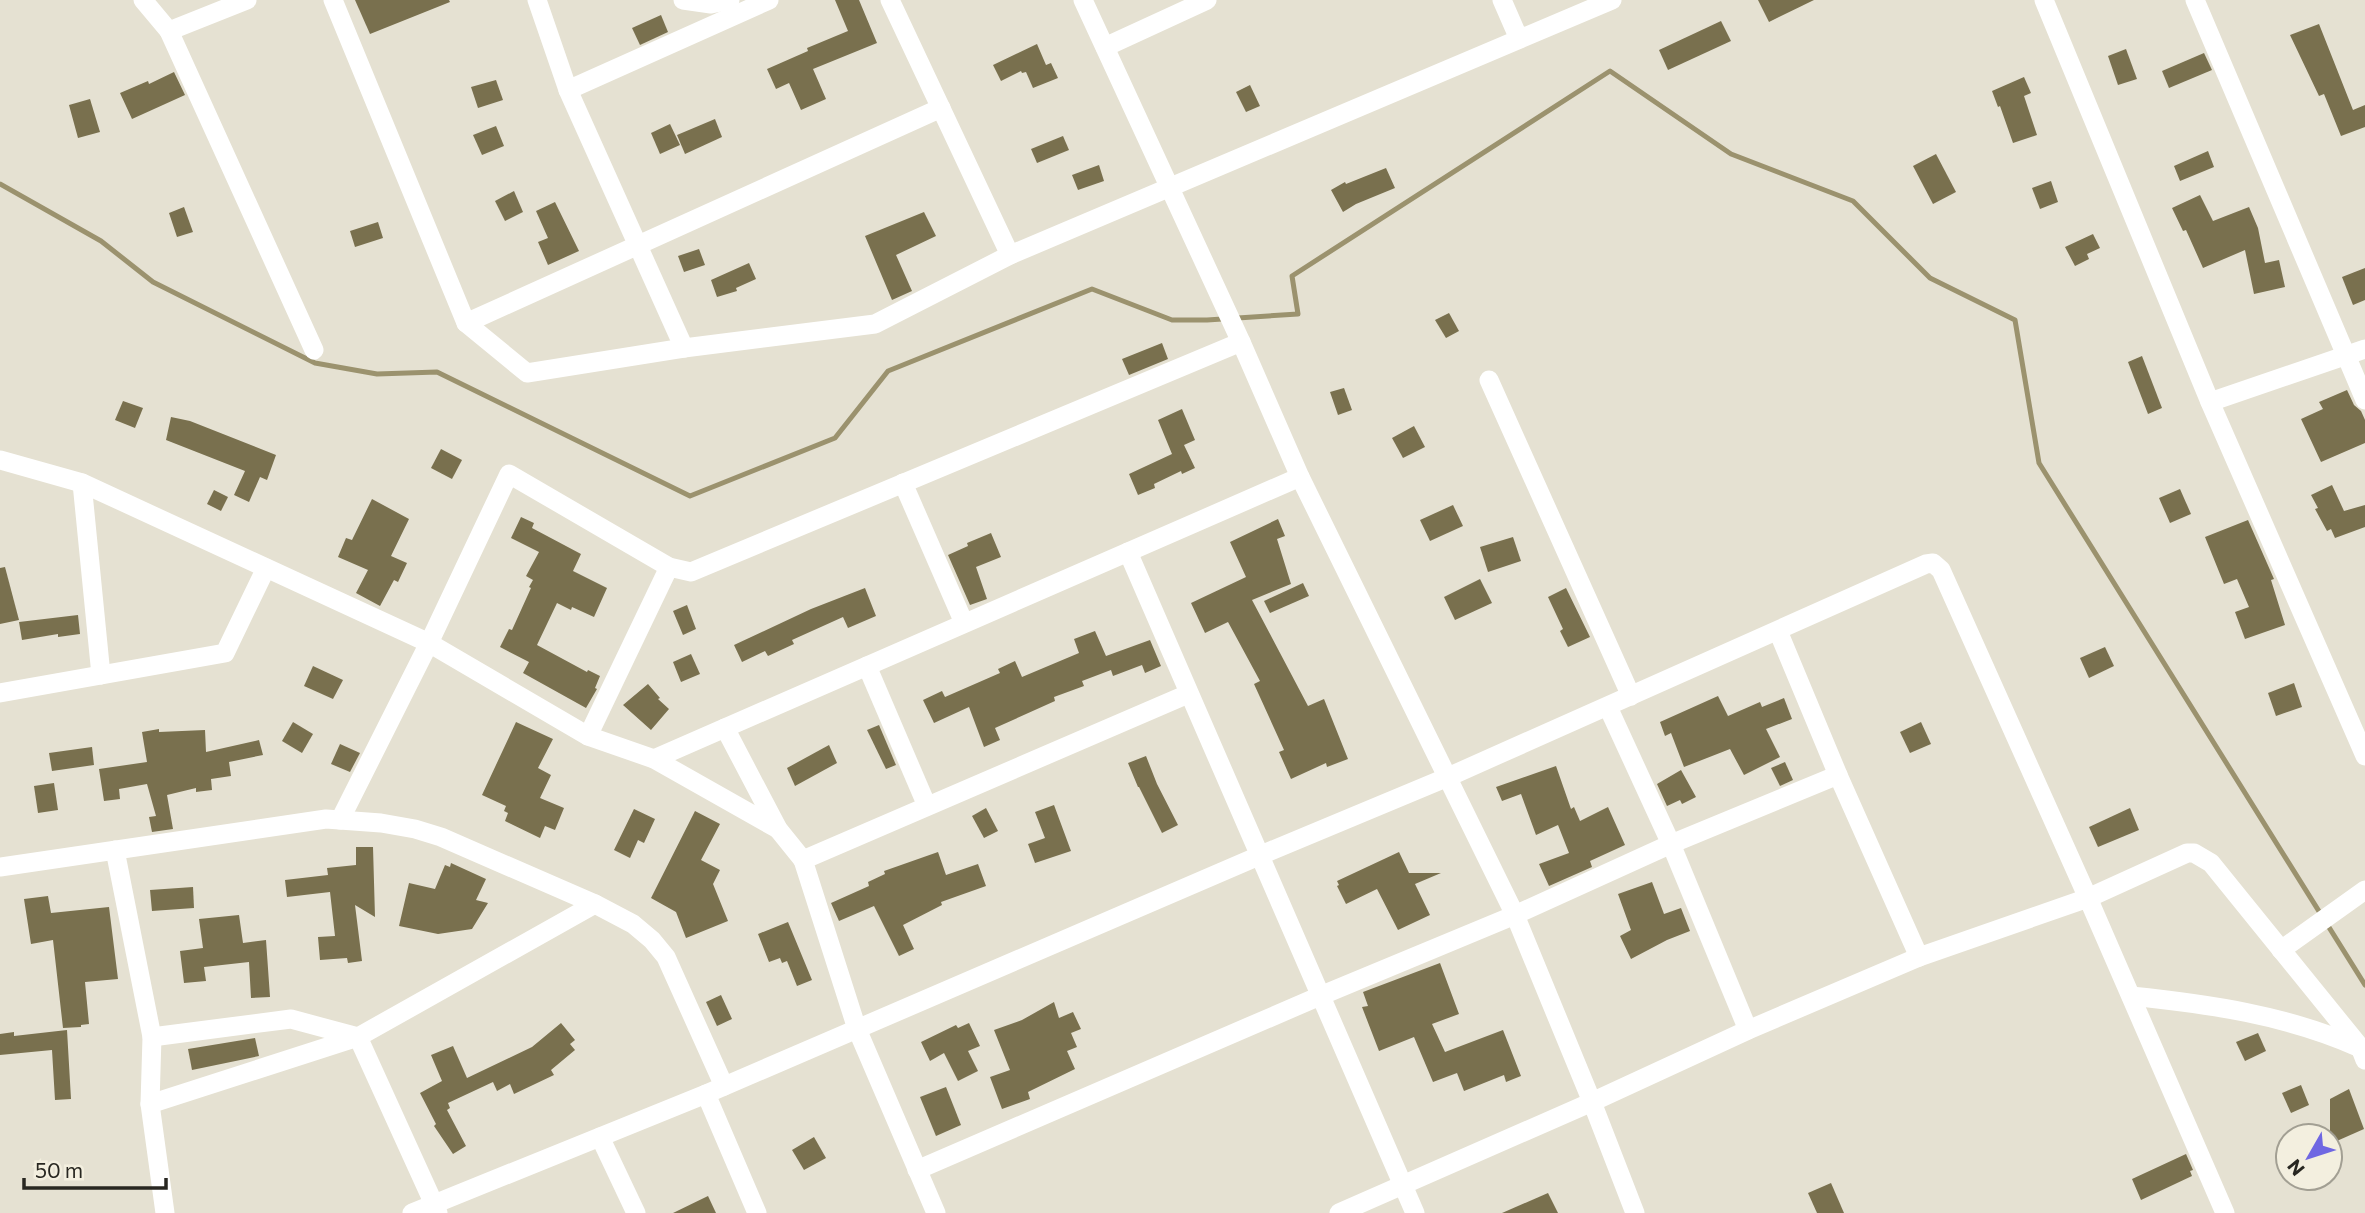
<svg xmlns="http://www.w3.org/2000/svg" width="2365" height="1213" viewBox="0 0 2365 1213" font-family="Commissioner,sans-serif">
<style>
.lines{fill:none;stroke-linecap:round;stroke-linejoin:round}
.stream{stroke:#9b926e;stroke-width:5}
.building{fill:#79704e}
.minor{stroke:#fff;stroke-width:19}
</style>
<rect width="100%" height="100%" fill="#e5e1d2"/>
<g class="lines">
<polyline class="stream" points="0,184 101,241 153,282 315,363 377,374 437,372 690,496 835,438 888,371 1092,289 1172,320 1207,320 1298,314 1292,276 1610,71 1731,154 1853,201 1930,278 2015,320 2039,463 2365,985"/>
</g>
<g class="building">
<polygon points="355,0 449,0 450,2 370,34"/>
<polygon points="835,0 859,0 877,43 813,69 826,99 801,110 789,83 776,89 767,69 808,51 807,48 848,31"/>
<polygon points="1758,0 1814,0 1769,22"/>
<polygon points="661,15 668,32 640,45 632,28"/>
<polygon points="1721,21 1731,41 1668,70 1659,50"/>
<polygon points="2319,24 2353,110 2365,105 2365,127 2341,136 2324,94 2319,96 2290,35"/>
<polygon points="1037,44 1046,65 1051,63 1058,78 1033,88 1026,72 1022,73 1021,71 1001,81 993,65"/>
<polygon points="2126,49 2137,79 2118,85 2108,56"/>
<polygon points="2204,53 2212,70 2169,88 2162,71"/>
<polygon points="174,72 185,95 132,119 120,93 148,81 149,84"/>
<polygon points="2024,77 2031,93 2024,96 2037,135 2013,143 2000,106 1998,107 1992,91"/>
<polygon points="496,80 503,100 478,108 471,87"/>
<polygon points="1250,85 1260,106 1246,112 1236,92"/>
<polygon points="90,99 100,132 78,138 69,105"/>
<polygon points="715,119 722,137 685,154 677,135"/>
<polygon points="670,124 680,145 660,154 651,133"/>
<polygon points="496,126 504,146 482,155 473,135"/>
<polygon points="1063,136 1069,150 1037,163 1031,149"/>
<polygon points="2208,151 2214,167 2180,181 2174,166"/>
<polygon points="1936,154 1956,192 1933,204 1913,166"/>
<polygon points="1099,165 1104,181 1078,190 1072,175"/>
<polygon points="1386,168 1395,188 1356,204 1343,212 1331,190 1345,182 1346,184"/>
<polygon points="2051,181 2058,202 2040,209 2032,188"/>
<polygon points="514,191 523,212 505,221 495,201"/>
<polygon points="2200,195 2213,221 2249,207 2258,228 2265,263 2279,260 2285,287 2254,294 2245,250 2203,268 2186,230 2183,231 2172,208"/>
<polygon points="555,202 579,251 548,265 538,242 548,238 536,211"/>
<polygon points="184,207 193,232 177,237 169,213"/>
<polygon points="924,212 936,236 896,255 912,291 892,300 865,236"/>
<polygon points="378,222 383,238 355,247 350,231"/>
<polygon points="2093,234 2100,248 2087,254 2089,259 2075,266 2065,247"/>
<polygon points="699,249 705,265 684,272 678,256"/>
<polygon points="749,263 756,279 736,288 737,291 717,297 711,280"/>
<polygon points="2365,268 2365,300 2353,305 2342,277"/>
<polygon points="1449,313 1459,331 1446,338 1435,320"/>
<polygon points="1162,343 1168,359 1129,375 1122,359"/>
<polygon points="2142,356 2162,408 2148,414 2128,362"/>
<polygon points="1344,388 1352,410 1338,415 1330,392"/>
<polygon points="2347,390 2354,405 2361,411 2365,420 2365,443 2321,462 2301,419 2323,409 2319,402"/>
<polygon points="123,401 143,408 135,428 115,420"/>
<polygon points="1182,409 1195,440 1184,445 1195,468 1182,474 1181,471 1154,484 1155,488 1138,495 1129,474 1172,454 1158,420"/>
<polygon points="171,417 190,421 276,455 267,480 260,477 249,502 234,495 245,471 166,440"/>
<polygon points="1414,426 1425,447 1403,458 1392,438"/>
<polygon points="441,449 462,460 452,479 431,468"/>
<polygon points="2332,485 2344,511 2365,505 2365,527 2335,538 2331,529 2327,531 2315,509 2318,508 2311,495"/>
<polygon points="2180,489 2191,514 2170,523 2159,498"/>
<polygon points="214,490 228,497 221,511 207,504"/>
<polygon points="372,499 409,519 391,556 407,563 398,582 394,580 380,606 356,593 368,570 338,557 346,538 352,540"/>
<polygon points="1453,505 1463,526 1430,541 1420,520"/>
<polygon points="521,517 534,523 532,528 581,554 573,571 607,588 594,617 572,607 571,610 557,603 537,645 587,672 588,670 600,676 595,688 597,689 586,708 523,673 529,662 500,647 509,629 512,630 531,588 529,587 533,580 526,576 539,552 511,538"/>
<polygon points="1278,519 1285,536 1277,539 1291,584 1252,600 1308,706 1324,699 1348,759 1327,767 1326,763 1291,779 1279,752 1284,750 1254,684 1260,681 1228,622 1205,633 1191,603 1246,577 1230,542"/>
<polygon points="2248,520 2274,579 2271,580 2285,625 2245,639 2235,612 2249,607 2237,579 2224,584 2205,537"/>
<polygon points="991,533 1001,557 976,567 987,599 970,605 948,555 968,546 967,543"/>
<polygon points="1513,537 1521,561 1488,572 1480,547"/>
<polygon points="5,567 19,620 0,624 0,568"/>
<polygon points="1480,579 1492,603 1455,620 1444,597"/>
<polygon points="1303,583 1309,596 1270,613 1264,601"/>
<polygon points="865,588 876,616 848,628 843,617 792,640 794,644 768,656 765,651 742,662 734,645 811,609"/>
<polygon points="1566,588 1590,637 1568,647 1560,631 1563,629 1548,597"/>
<polygon points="687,605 696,629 683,635 673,611"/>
<polygon points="78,615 80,634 58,637 58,634 22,640 19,622"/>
<polygon points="1095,631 1106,656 1150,640 1161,666 1145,673 1142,665 1113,676 1111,670 1082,681 1084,686 1054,697 1055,701 995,728 1000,740 984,747 969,707 934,723 923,700 942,691 945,697 1000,673 998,669 1015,661 1022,677 1079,653 1074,639"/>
<polygon points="2105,647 2114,666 2089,678 2080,658"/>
<polygon points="691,654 700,674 681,682 673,662"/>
<polygon points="313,666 343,680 333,699 304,686"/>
<polygon points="2294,683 2302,707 2276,716 2268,693"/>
<polygon points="648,684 660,698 658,699 669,709 651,730 623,705"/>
<polygon points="1718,696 1728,716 1760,702 1762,707 1784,698 1792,719 1766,729 1780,757 1744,775 1730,749 1684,767 1671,733 1665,736 1660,722"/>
<polygon points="293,722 313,734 302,753 282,741"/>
<polygon points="516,722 553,739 538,768 551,775 540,798 564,808 555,830 545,826 540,838 505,821 508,813 504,811 506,806 482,795"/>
<polygon points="1921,722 1931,744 1910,753 1900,732"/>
<polygon points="879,725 896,765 886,769 867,730"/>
<polygon points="159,729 159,732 205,730 206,752 259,740 263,755 229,762 231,776 211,779 212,790 196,792 196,788 167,795 173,829 152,832 149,817 156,816 147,784 119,789 120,799 104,801 99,769 147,762 142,732"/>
<polygon points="340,744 360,753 350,772 331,764"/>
<polygon points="829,745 837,763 795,786 787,768"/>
<polygon points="92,747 94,765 52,771 49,753"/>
<polygon points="1146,756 1157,784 1178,825 1162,833 1139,787 1138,787 1128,763"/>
<polygon points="1785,762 1793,780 1780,786 1771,768"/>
<polygon points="1556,766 1571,809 1574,807 1580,821 1608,807 1625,845 1590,861 1592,867 1549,886 1539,864 1569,853 1558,825 1536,835 1521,794 1502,801 1496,787"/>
<polygon points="1681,770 1696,797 1682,804 1680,800 1667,806 1657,784"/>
<polygon points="54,783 58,810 38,813 34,786"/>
<polygon points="1054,805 1071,851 1035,863 1028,844 1045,838 1035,812"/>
<polygon points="986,808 998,831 984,838 972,816"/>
<polygon points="2130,808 2139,830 2098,847 2089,827"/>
<polygon points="634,809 655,819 644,843 638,840 630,858 614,850"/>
<polygon points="695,811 720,824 701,860 720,870 713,884 728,921 686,938 676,912 651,898"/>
<polygon points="356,847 373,847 375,917 355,905 362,961 348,963 347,958 320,960 318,937 335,936 330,892 287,897 285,880 328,875 327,868 356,865"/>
<polygon points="938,852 946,875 978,864 986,886 941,902 942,905 903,925 914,949 899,956 874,906 839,921 831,903 869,886 868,882 885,874 884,871"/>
<polygon points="1399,852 1409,873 1441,873 1415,884 1430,915 1398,930 1377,889 1346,904 1337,886 1339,885 1337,881"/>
<polygon points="451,863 486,879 476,900 488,903 472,929 438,934 399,926 409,883 435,889 445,865 450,867"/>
<polygon points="1652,882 1664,914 1681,908 1690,931 1667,940 1631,959 1620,936 1631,930 1618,894"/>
<polygon points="193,887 194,908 152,911 150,890"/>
<polygon points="48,896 51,913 109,907 118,979 85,982 89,1024 81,1025 81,1027 63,1028 53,940 31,944 24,899"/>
<polygon points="239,915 243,943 266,940 270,997 251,998 249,962 204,967 206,981 184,983 180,951 203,948 199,919"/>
<polygon points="788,922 812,980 797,986 787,961 782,963 780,958 769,962 758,934"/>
<polygon points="1440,963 1459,1014 1432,1024 1445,1052 1503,1030 1521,1076 1506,1082 1504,1075 1464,1091 1457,1073 1433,1082 1414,1037 1379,1051 1362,1007 1368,1006 1363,992"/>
<polygon points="721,995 732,1019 717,1026 706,1002"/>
<polygon points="1054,1002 1059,1018 1073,1012 1081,1029 1071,1033 1077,1047 1067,1051 1075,1069 1028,1092 1030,1099 1002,1109 990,1077 1010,1070 994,1030 1022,1020"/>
<polygon points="561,1023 575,1040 570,1044 575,1050 551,1070 554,1075 514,1094 510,1084 497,1091 493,1082 448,1103 450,1108 447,1110 466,1146 453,1154 434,1126 436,1124 420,1093 442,1081 431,1055 453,1046 467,1078 532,1047"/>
<polygon points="969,1023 980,1046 968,1051 978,1071 958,1081 944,1053 930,1061 921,1042 956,1025 958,1028"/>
<polygon points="67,1030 71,1099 55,1100 52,1050 0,1055 0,1034 14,1032 14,1036"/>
<polygon points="2258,1033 2266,1051 2245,1061 2236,1042"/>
<polygon points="255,1038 259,1056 192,1070 188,1049"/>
<polygon points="2301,1085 2309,1105 2291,1113 2282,1093"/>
<polygon points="946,1087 961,1125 936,1136 920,1097"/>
<polygon points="2349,1089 2364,1129 2330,1144 2330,1099"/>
<polygon points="814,1137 826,1158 804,1170 792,1150"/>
<polygon points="2186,1154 2193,1170 2190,1171 2192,1176 2141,1200 2132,1179"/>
<polygon points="1831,1183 1844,1213 1817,1213 1808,1193"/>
<polygon points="1548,1193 1558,1213 1502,1213"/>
<polygon points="708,1196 716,1213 673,1213"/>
</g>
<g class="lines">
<g class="minor">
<polyline points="143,0 169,31 247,0"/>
<polyline points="333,0 466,323 941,108"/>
<polyline points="537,0 568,90 684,348"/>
<polyline points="683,0 711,4 730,0"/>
<polyline points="890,0 1010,255"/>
<polyline points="1083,0 1241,342 1300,477 1515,915 1592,1102 1635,1213"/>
<polyline points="1502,0 1519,39"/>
<polyline points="2044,0 2210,402 2365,756"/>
<polyline points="2195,0 2365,400"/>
<polyline points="169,31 314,350"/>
<polyline points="1105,47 1207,0"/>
<polyline points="568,90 769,0"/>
<polyline points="466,323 527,373 684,348 875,324 1010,255 1612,0"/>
<polyline points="1489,380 1631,696"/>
<polyline points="2210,402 2365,349"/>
<polyline points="0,460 82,483 429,643 588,736 654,759 778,829"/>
<polyline points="82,483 101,675"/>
<polyline points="903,483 964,623"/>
<polyline points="1128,552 1415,1213"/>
<polyline points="1778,631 1838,775 1919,957"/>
<polyline points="867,666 927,806"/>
<polyline points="0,693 225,653 266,568"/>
<polyline points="1608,707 1671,844 1748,1030"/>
<polyline points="725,728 778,829 803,860"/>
<polyline points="588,736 669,567"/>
<polyline points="654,759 1300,477"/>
<polyline points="340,820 429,643 509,474 669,567 691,572 1241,342"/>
<polyline points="115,850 152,1037 150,1104 165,1213"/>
<polyline points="0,867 326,819 381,823 415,829 441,837 595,904 633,924 652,940 666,957 724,1086"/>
<polyline points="2281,950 2365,890"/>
<path d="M2131,996C2208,1004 2286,1015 2358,1047"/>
<polyline points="152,1037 291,1019 358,1037 438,1213"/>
<polyline points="706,1094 757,1213"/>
<polyline points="150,1104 358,1037 595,904"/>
<polyline points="600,1137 636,1213"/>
<polyline points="917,1170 1320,996 1515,915 1671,844 1838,775"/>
<polyline points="412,1213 706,1094 1261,855 1448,777 1926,564 1933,563 1941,570 2088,898 2225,1213"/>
<polyline points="936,1213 857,1029 803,860 1188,694"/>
<polyline points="1339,1213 1592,1102 1748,1030 1919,957 2088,898 2187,853 2194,853 2211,863 2360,1047 2365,1060"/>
</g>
</g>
<g transform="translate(2309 1157) rotate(231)"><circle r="33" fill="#f3efdf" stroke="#a29f93" stroke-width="2"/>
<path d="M0-5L12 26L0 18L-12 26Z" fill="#6f67e2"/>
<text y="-10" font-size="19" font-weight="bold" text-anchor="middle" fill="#282721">N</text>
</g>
<path d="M24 1178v10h142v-10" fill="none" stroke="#282721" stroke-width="3.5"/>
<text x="35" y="1178" font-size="21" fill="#282721" stroke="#f3efdf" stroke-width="5" paint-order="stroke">50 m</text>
</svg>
